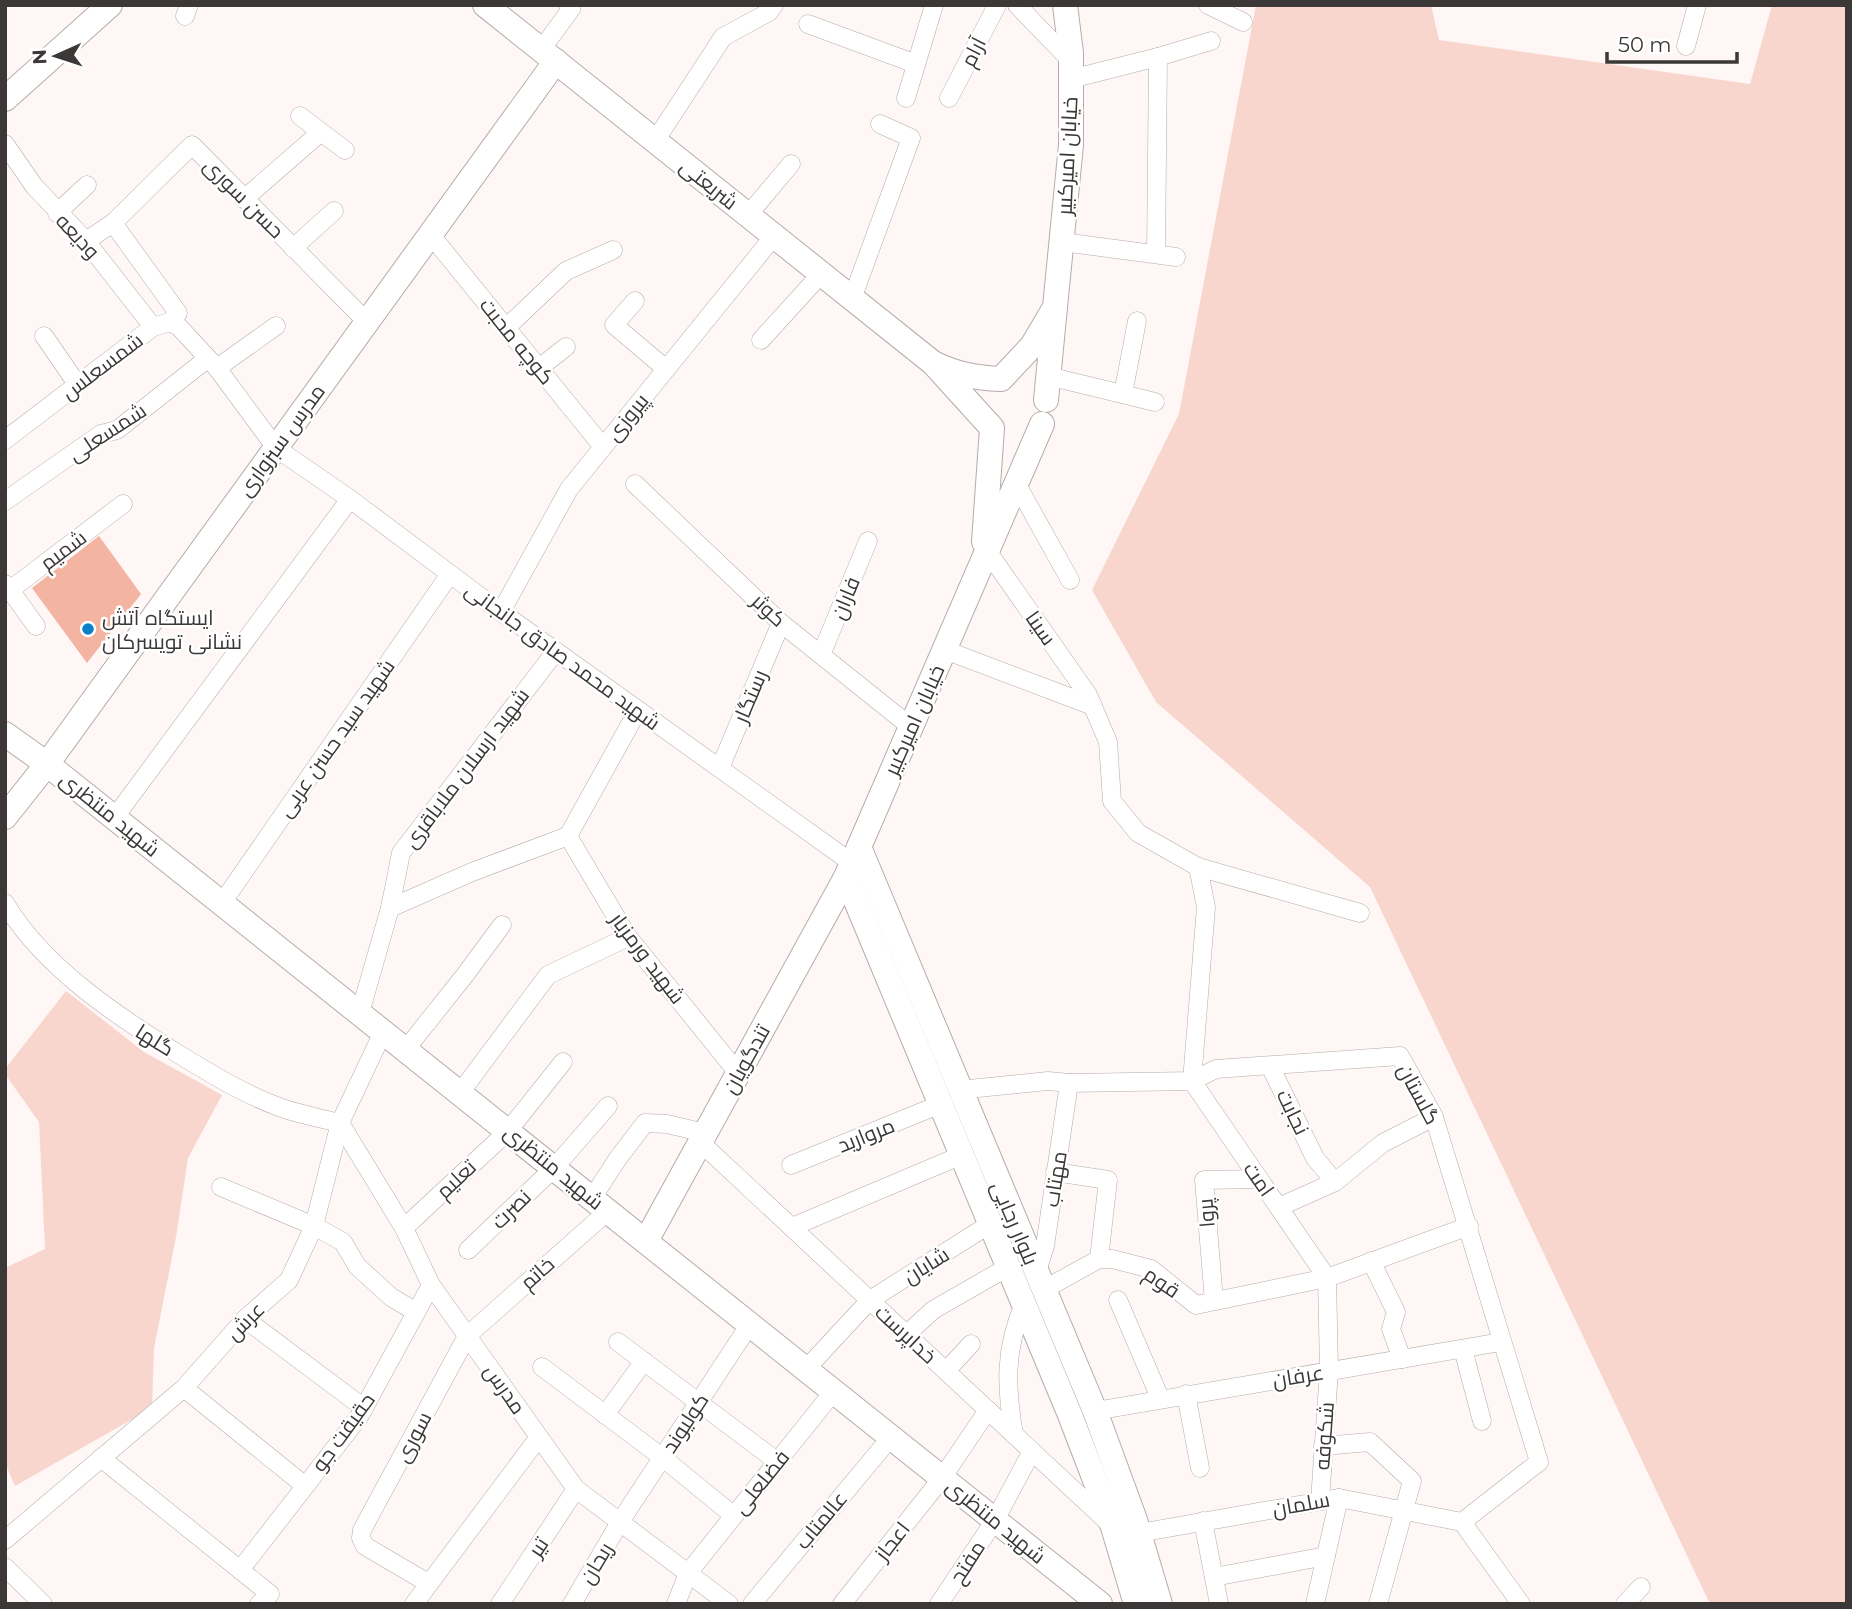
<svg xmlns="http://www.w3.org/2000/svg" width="1852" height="1609" viewBox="0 0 1852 1609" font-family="Montserrat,Cairo,sans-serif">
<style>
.green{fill:#f8d6cd}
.building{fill:#f4b4a2}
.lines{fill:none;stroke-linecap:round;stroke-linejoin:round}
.street-casing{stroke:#b5acaa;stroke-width:19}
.secondary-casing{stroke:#b5acaa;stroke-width:26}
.street{stroke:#fff;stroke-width:18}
.secondary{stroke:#fff;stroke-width:24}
.poi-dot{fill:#0b80c9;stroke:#fff;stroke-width:2.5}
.labels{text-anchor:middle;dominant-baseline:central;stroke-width:5;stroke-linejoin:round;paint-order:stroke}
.street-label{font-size:21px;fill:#3b3837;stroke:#fff}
.poi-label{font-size:21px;fill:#3b3837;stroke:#fff;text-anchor:start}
</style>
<rect width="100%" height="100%" fill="#fef7f5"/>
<g class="green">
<polygon points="1256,5 1431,5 1439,40 1750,84 1772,5 1847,5 1847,1604 1710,1604 1370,887 1156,702 1092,590 1179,414"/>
<polygon points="66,991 144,1052 222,1095 188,1158 176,1237 154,1348 152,1408 15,1486 5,1463 5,1268 45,1249 39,1122 5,1074 5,1069"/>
</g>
<polygon class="building" points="99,536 141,594 87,663 32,588"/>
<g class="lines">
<g class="street-casing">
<g id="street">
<polyline points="1017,5 1071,61"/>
<polyline points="1208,5 1243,22"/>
<polyline points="185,16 189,5"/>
<polyline points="808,24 916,64"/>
<polyline points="1686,46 1697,5"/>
<polyline points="541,50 571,9 568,5"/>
<polyline points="1071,79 1158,57"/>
<polyline points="906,98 934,5"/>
<polyline points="949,98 997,5"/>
<polyline points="300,116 321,132"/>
<polyline points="655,141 723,37 769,12 774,5"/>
<polyline points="5,144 34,186 86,241 153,327"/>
<polyline points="244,199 321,132 345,150"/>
<polyline points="57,213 87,185"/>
<polyline points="748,215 791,164"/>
<polyline points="430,234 603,447"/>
<polyline points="86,241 113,223 192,145 367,322"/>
<polyline points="1062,242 1176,257"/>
<polyline points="293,248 334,211"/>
<polyline points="1156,254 1158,57 1211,41"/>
<polyline points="852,299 911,138 880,124"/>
<polyline points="635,301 614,325 666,369"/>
<polyline points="170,322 179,327 217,368 276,448 350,499 501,612 852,863"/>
<polyline points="506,328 566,271 613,250"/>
<polyline points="44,336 77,384"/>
<polyline points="761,340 821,274"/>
<polyline points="217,368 276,326"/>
<polyline points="539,368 566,347"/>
<polyline points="1048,376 1155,402"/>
<polyline points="1123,394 1137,321"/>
<polyline points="5,440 153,327 170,322 178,313 113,223"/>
<polyline points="1016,483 1070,580"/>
<polyline points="635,484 781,623 911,727"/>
<polyline points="5,501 101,434 117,430 207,359"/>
<polyline points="988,552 1088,695 1108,742 1112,801 1138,833 1198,867 1206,907 1192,1081 1327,1278 1329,1370 1320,1501"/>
<polyline points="5,584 10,590 123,504"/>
<polyline points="10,590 36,626"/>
<polyline points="501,612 569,489 774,236"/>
<polyline points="945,650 1093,706"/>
<polyline points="821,655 868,541"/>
<polyline points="720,768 781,623"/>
<polyline points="115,817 350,499"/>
<polyline points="568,836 628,937 738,1073"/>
<polyline points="1198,867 1360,913"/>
<path d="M5,903C43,967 118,1017 180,1055C211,1074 244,1094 279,1107C298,1114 320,1118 340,1123L404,1228L431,1285L576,1489L729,1604"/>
<polyline points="222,903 450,574"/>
<polyline points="390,908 472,872 568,836 638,710"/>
<polyline points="360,1013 390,908 401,853 556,651"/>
<polyline points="406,1049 465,975 502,925"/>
<polyline points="1270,1066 1315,1158 1335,1182"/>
<polyline points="959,1090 1048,1081 1069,1083 1192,1081 1216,1069 1400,1056 1434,1117 1539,1462 1462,1522"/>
<polyline points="460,1093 548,975 628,937"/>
<polyline points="700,1142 1110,1524"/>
<polyline points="791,1165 941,1104"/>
<polyline points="1055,1172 1108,1180 1099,1259"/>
<polyline points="221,1187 314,1226 343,1242 357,1266 391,1297 416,1312"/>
<polyline points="592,1198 619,1157 645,1123 667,1124 705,1133"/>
<polyline points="1279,1207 1335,1182 1383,1143 1434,1117"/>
<polyline points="792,1227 962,1155"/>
<polyline points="404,1228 508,1131 563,1062"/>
<polyline points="468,1250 554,1168 608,1106"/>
<polyline points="1371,1261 1396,1312 1391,1329 1402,1359"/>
<polyline points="1036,1274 1045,1246 1069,1083"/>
<polyline points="1043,1290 1099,1259 1112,1259 1151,1269 1196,1305 1327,1278 1469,1226"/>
<polyline points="1118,1300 1160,1398"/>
<polyline points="1214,1301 1204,1180 1259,1179"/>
<polyline points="245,1319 364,1408"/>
<polyline points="907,1334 933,1310 1008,1267"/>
<polyline points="618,1342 778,1462"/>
<polyline points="1463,1349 1482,1421"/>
<polyline points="542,1367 663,1458 734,1516"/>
<polyline points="806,1369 870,1300 990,1224"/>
<polyline points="946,1371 971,1344"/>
<polyline points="184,1388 304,1485"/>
<polyline points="1186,1394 1200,1468"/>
<polyline points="1095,1411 1501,1342"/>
<polyline points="605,1415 644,1361"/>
<path d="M1014,1435C1006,1387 1004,1350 1024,1304"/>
<polyline points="1323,1446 1370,1442 1412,1481 1378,1604"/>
<polyline points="101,1458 270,1594 259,1604"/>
<polyline points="1203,1521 1219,1604"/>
<polyline points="1462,1522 1521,1604"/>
<polyline points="1139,1533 1339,1498 1462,1522"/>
<polyline points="5,1540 184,1388 245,1319 289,1280 314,1226 340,1123 383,1032"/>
<polyline points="5,1567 43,1604"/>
<polyline points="240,1570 359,1417 431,1285"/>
<polyline points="1214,1577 1326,1556"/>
<polyline points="428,1583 365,1546 361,1538 362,1530 467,1336 608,1211"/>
<polyline points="414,1604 539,1437"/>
<polyline points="500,1604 576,1489"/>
<polyline points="572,1604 620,1522 750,1324"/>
<polyline points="676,1604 688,1573 834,1391"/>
<polyline points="752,1604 891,1437"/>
<polyline points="842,1604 942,1478 988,1410"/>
<polyline points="939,1604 995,1520 1032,1451"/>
<polyline points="1315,1604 1339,1498"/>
<polyline points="1625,1604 1641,1587"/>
</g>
</g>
<g class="secondary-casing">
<g id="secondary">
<polyline points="485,5 933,363"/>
<polyline points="5,99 110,5"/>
<polyline points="1055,307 1071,145 1071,53 1065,5"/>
<path d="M984,542L992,428L933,363C956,374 975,378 1001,379L1032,346L1055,307L1046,400"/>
<polyline points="5,734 47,764 1100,1604"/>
<polyline points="5,817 47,764 556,61"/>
<polyline points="859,847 1095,1411 1135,1520 1160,1604"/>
<polyline points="846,877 1070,1415 1113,1527 1136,1604"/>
<polyline points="646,1241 846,877 1042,424"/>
</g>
</g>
<use href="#street" class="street"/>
<use href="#secondary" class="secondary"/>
</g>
<circle class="poi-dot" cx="88" cy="629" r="7"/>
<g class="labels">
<g class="street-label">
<text transform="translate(973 52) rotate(-63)">آرام</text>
<text transform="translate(1067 156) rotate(-87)">خیابان امیرکبیر</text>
<text transform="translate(709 184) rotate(39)">شریعتی</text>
<text transform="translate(244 198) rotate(45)">حسن سوری</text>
<text transform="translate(78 236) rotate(47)">ودیعه</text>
<text transform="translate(517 341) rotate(51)">کوچه محبت</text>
<text transform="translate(102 366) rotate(-37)">شمسعلس</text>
<text transform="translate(627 417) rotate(-51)">پیروزی</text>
<text transform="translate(107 432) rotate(-33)">شمسعلی</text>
<text transform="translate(281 440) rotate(-54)">مدرس سبزواری</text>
<text transform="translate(63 550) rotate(-37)">شمیم</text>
<text transform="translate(845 598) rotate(-68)">فاران</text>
<text transform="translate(769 610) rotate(43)">کوثر</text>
<text transform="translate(1041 628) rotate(55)">سینا</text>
<text transform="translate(563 656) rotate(36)">شهید محمد صادق جانجانی</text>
<text transform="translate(750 696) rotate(-67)">رستگار</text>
<text transform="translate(914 720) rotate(-66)">خیابان امیرکبیر</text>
<text transform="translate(336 738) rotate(-55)">شهید سید حسن عربی</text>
<text transform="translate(466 768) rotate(-53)">شهید ارسلان ملاباقری</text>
<text transform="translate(110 814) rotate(39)">شهید منتظری</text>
<text transform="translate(648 958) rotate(53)">شهید ورمزیار</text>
<text transform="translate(155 1040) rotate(32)">گلها</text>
<text transform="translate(746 1059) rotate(-61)">تندگویان</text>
<text transform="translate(1419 1094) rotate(62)">گلستان</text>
<text transform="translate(1293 1112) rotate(64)">نجابت</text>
<text transform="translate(866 1135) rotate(-22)">مروارید</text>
<text transform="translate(554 1167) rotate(39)">شهید منتظری</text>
<text transform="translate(456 1179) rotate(-43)">تعلیم</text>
<text transform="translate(1055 1179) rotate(-81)">مهتاب</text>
<text transform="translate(1259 1179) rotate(55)">امت</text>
<text transform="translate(511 1209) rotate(-44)">نصرت</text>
<text transform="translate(1206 1213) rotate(-95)">پروا</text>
<text transform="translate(1015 1223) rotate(67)">بلوار رجایی</text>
<text transform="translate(926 1265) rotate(-32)">شایان</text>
<text transform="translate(537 1273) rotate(-42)">خاتم</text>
<text transform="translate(1162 1282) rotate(34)">قوم</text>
<text transform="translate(245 1321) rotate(-45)">عرش</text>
<text transform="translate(906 1334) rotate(43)">خداپرست</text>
<text transform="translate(1298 1376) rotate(-9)">عرفان</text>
<text transform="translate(505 1389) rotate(55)">مدرس</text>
<text transform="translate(685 1423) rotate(-57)">کولیوند</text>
<text transform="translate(343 1432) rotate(-54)">حقیقت جو</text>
<text transform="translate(1324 1436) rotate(-86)">شکوفه</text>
<text transform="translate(413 1437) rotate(-62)">سوری</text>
<text transform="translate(761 1482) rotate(-51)">فضلعلی</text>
<text transform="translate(1301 1504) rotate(-10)">سلمان</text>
<text transform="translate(821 1520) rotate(-50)">عالمتاب</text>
<text transform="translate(996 1521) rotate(39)">شهید منتظری</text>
<text transform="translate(892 1541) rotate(-52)">اعجاز</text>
<text transform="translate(538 1547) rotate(-56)">تیر</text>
<text transform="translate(967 1562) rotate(-57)">مفتح</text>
<text transform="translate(596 1563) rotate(-59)">ریحان</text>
</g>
<g class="poi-label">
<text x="102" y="617">ایستگاه آتش<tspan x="102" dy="24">نشانی تویسرکان</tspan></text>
</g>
</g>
<rect width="1852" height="1609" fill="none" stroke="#3b3837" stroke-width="14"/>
<g transform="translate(56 56) rotate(267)" stroke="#ffffff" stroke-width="5" paint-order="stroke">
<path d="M0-5L12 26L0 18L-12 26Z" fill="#3b3837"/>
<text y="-10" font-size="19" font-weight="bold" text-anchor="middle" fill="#3b3837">N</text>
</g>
<path d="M1607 52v10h130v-10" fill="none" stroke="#3b3837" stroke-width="3.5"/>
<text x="1618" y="52" font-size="21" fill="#3b3837" stroke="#ffffff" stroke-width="5" paint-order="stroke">50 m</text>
</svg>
